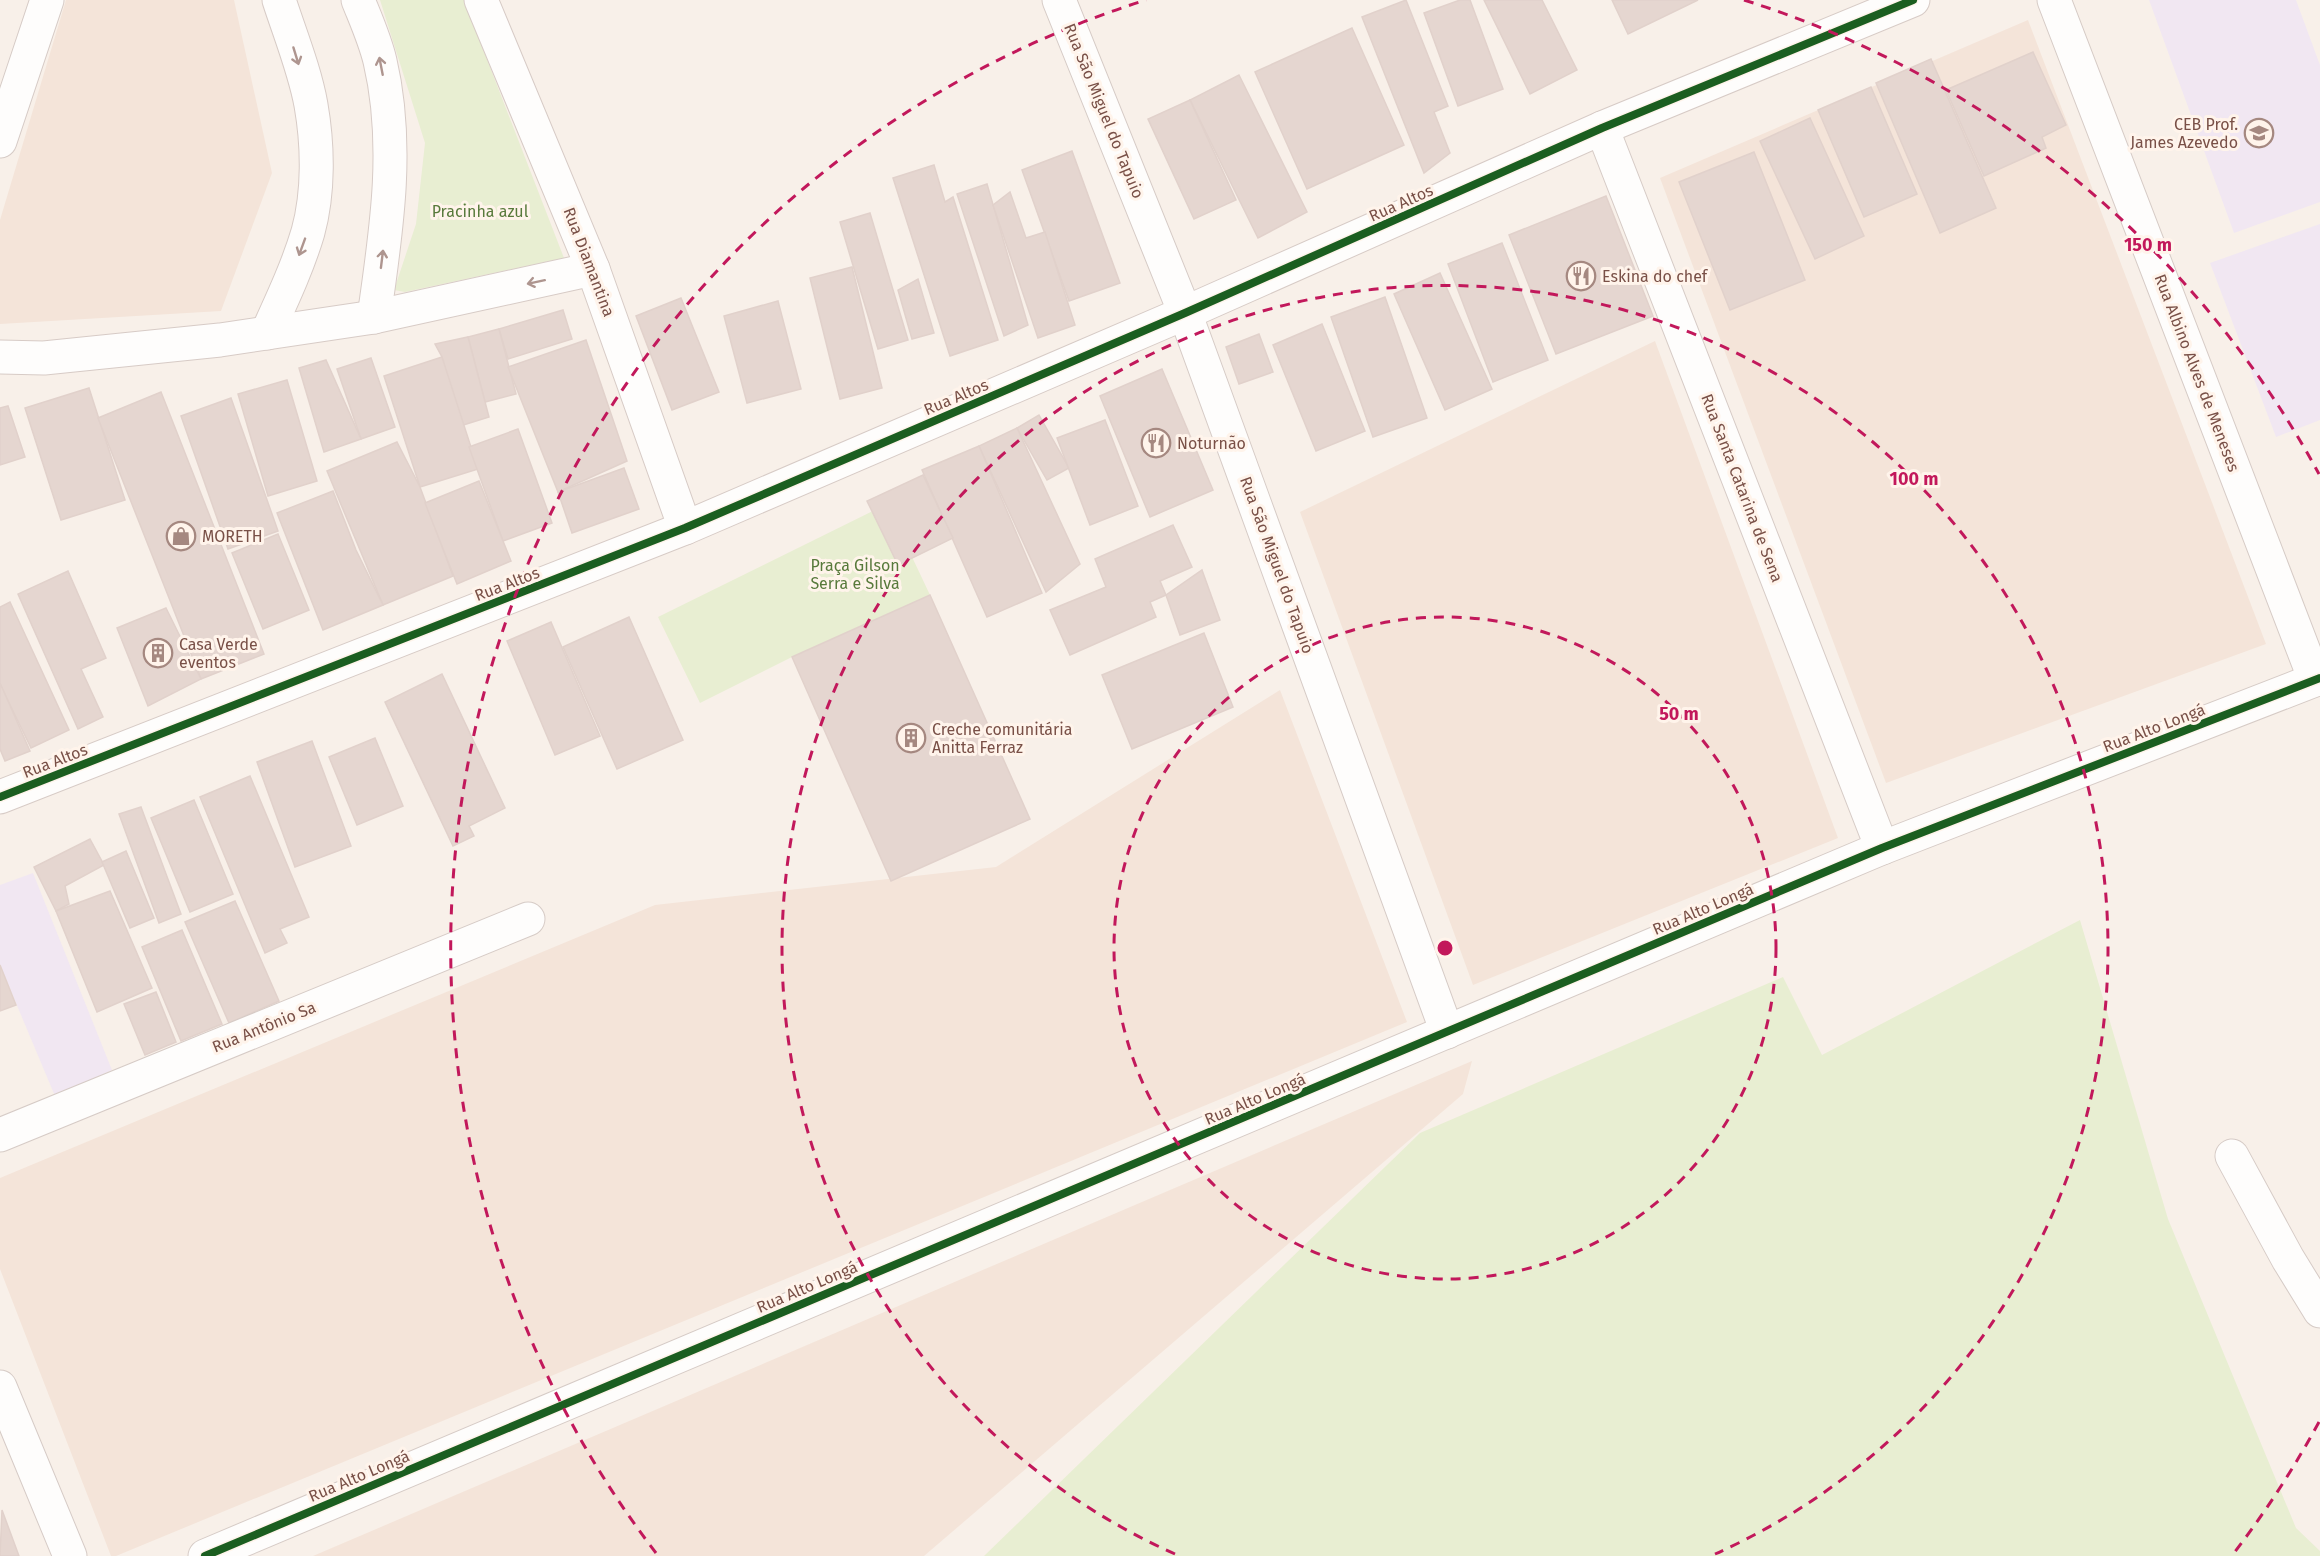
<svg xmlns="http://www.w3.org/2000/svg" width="2320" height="1556" viewBox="0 0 2320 1556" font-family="'Fira Sans',sans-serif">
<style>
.residential{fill:#f4e4d9}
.education{fill:#f1e7f2}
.green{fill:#e8eed2}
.building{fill:#e5d6d0;stroke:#e1d1cb;stroke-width:1.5}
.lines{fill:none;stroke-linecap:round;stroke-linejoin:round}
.street-casing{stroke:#d6cbc6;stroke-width:35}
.secondary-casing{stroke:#d7cbc6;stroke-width:35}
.street{stroke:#fefdfc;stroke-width:33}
.secondary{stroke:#fefdfc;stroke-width:33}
.cycleway-casing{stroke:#fff4eb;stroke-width:11}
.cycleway{stroke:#1b5e20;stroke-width:8}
.oneway{stroke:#ae958f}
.ring{fill:none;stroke:#c2185b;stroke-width:3;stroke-dasharray:10 8}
.labels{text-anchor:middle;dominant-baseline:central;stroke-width:6;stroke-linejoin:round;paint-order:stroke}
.street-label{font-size:16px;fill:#795047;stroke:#fff4eb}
.poi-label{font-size:16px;fill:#795047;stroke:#fff4eb;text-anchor:start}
.park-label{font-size:16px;fill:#587a3b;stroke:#fff4eb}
.centre{fill:#c2185b;stroke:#fff4eb;stroke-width:3}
.ring-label{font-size:18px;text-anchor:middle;font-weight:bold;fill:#c2185b;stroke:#fff4eb;stroke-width:6;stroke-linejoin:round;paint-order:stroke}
</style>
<rect width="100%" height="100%" fill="#f8f0e9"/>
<g class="residential">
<polygon points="66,0 234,0 272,173 221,311 0,324 0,220"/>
<polygon points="2028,20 2266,644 1886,783 1660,178"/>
<polygon points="1655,341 1838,838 1473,985 1300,512"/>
<polygon points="1280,690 1407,1022 116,1556 111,1556 0,1269 0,1178 655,905 996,867"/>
<polygon points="1472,1061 1463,1094 924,1556 313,1556"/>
</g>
<g class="education">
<polygon points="2149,0 2296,0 2320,65 2320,202 2234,233"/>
<polygon points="2320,224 2320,420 2276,437 2210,263"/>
<polygon points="33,873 112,1070 55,1096 0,965 0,885"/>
</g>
<g class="green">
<polygon points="380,0 464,0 564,258 405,292 394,290 416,224 425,143"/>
<polygon points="887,504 930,595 792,657 700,703 658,617"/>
<polygon points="2080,920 2168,1219 2296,1528 2320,1551 2320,1556 984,1556 1420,1133 1783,977 1822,1055"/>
</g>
<g class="building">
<polygon points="1406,0 1448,106 1434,112 1450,153 1424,173 1362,17"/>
<polygon points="1460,0 1470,0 1503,89 1458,106 1424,13"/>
<polygon points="1484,0 1542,0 1577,70 1530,94"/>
<polygon points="1612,0 1698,0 1628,34"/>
<polygon points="1352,28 1404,145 1307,189 1255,72"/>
<polygon points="2033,52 2066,125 2042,137 2046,148 1984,176 1946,90"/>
<polygon points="1931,59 1996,208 1940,233 1876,83"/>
<polygon points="1239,75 1307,212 1258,238 1190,100"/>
<polygon points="1871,87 1917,194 1864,217 1818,110"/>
<polygon points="1190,100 1236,200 1194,219 1148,119"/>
<polygon points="1810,118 1864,236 1815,259 1760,141"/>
<polygon points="1072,151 1120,283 1069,301 1022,170"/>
<polygon points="1754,152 1805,280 1730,310 1679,182"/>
<polygon points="934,165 945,202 953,197 998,340 950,356 893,178"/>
<polygon points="987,184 1028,325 1004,336 957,194"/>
<polygon points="1010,192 1026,238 1045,232 1075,325 1038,338 993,205"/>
<polygon points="1606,196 1653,316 1556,354 1509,235"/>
<polygon points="870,213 908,340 878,349 840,222"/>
<polygon points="1502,243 1548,360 1493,382 1448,264"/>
<polygon points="852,267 882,388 840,399 810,278"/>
<polygon points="1440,273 1492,389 1445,410 1394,294"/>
<polygon points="918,279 934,333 912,339 898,290"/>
<polygon points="1385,297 1427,418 1373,437 1331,317"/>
<polygon points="681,298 719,392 672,410 636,316"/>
<polygon points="778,301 801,389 747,403 724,316"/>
<polygon points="563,310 572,339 508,359 499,329"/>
<polygon points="1322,324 1365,431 1316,451 1273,345"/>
<polygon points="499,329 516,394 485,402 468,337"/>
<polygon points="1259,334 1273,372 1239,384 1226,347"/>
<polygon points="468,337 489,417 460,426 442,357 435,344"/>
<polygon points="586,340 627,461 558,492 508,367"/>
<polygon points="442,357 478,469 420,487 384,376"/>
<polygon points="371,358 395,427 361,439 337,369"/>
<polygon points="326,360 361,439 324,452 299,368"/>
<polygon points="1162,369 1213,490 1150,517 1100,396"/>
<polygon points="287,380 317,481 268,496 238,394"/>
<polygon points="89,388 125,500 61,520 25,408"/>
<polygon points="161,392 264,654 201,679 98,418"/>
<polygon points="231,398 278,531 228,549 181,416"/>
<polygon points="8,406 25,457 0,465 0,408"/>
<polygon points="1039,415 1069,468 1047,480 1017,428"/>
<polygon points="1105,420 1138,506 1090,525 1057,438"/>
<polygon points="1017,428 1080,564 1046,592 979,446"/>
<polygon points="518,429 552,523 503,541 469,447"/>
<polygon points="397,442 420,487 453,576 383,605 327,471"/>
<polygon points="979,446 1042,593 987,617 922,470"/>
<polygon points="624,468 639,509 572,533 558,492"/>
<polygon points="923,475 953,538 898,565 867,501"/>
<polygon points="479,481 511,561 457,584 425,503"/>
<polygon points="333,491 356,550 383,605 323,630 277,513"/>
<polygon points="1173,525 1192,567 1160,581 1166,595 1150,602 1156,617 1070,655 1050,610 1106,587 1095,559"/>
<polygon points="278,534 309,610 263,629 232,553"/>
<polygon points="1202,570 1220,620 1180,635 1166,595"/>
<polygon points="68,571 106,658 81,669 103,717 78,729 18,594"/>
<polygon points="930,595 1030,819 891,881 792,657"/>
<polygon points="10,602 69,730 31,748 0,684 0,607"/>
<polygon points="166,608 201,679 148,706 117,628"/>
<polygon points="629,617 683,740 617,769 563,647"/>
<polygon points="551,622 600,736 555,755 507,641"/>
<polygon points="1204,633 1233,707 1132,749 1102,675"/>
<polygon points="442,674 505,808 469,826 474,836 453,846 385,702"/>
<polygon points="0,683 30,751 5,761 0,749"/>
<polygon points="375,738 403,806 357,825 329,757"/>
<polygon points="312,741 351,846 295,867 257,762"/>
<polygon points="250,776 309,917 280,929 287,943 265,953 200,797"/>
<polygon points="194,800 233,894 190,912 151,818"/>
<polygon points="141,807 181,914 159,923 119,814"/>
<polygon points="90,839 104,865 65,886 69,904 56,911 34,867"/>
<polygon points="126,851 154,918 130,928 102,862"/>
<polygon points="110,891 152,988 97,1012 56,911"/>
<polygon points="235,901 279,1001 229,1023 185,922"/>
<polygon points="182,930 222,1024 181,1041 142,947"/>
<polygon points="0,965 16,1005 0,1011"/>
<polygon points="156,992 176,1042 145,1055 124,1004"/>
<polygon points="2,1510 19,1556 0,1556"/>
</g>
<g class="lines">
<g class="street-casing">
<g id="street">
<polyline points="1059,0 1185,313 1447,1032"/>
<polyline points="2054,0 2315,680"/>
<polyline points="1602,128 1882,848"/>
<polyline points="0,141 47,0"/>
<polyline points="0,1135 528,919"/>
<polyline points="2232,1156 2288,1259 2320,1311"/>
<polyline points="0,1387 70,1556"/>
<polyline points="205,1556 1882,848 2320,678"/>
</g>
</g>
<g class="secondary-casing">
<g id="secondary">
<path d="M358,0C366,20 375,40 380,61C400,146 386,233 374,317"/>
<polyline points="481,0 593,269 685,528"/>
<path d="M267,333C282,300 298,266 308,232C319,192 318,145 311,105C305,71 290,34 279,0"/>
<polyline points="0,357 44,358 220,340 374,317 593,269"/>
<polyline points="0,797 685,528 1185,313 1602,128 1913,0"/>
</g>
</g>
<use href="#street" class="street"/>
<use href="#secondary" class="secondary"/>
<g class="cycleway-casing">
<g id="cycleway">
<polyline points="0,797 685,528 1185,313 1602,128 1913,0"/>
<polyline points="205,1556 1882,848 2320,678"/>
</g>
</g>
<use href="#cycleway" class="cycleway"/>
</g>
<defs><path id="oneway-shaft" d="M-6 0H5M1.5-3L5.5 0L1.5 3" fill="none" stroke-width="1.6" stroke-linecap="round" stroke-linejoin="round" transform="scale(1.5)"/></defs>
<g class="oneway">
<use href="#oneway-shaft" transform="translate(296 56) rotate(73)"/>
<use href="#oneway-shaft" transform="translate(381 66) rotate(-101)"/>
<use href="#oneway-shaft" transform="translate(302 247) rotate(110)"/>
<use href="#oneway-shaft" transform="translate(382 259) rotate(-83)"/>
<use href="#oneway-shaft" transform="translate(536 282) rotate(168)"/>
</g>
<g class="ring">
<circle cx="1445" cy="948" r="331"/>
<path d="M1175 1554A663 663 0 1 1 1715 1554"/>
<path d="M2319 1422A994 994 0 0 1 2234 1553M656 1553A994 994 0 0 1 1146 0M1744 0A994 994 0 0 1 2319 474"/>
</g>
<defs>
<g id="school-ring" transform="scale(1.5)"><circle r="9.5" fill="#fff4eb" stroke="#a58880" stroke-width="1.5"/><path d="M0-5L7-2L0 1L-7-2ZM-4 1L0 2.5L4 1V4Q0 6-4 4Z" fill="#a58880"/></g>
<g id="restaurant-ring" transform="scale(1.5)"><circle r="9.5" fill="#fff4eb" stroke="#a58880" stroke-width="1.5"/><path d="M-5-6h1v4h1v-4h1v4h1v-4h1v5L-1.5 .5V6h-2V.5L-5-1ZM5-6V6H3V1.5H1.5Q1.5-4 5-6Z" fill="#a58880"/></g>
<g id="shop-ring" transform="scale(1.5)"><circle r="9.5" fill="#fff4eb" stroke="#a58880" stroke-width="1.5"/><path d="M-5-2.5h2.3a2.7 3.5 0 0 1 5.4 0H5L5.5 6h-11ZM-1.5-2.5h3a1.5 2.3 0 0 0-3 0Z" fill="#a58880"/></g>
<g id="building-ring" transform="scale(1.5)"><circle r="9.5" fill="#fff4eb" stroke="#a58880" stroke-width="1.5"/><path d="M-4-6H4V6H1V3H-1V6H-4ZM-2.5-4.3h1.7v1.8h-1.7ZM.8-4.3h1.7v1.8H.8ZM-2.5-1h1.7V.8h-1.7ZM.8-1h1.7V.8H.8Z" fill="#a58880"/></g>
</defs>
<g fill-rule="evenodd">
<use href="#school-ring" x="2259" y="133"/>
<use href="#restaurant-ring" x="1581" y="276"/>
<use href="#restaurant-ring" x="1156" y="443"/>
<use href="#shop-ring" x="181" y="536"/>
<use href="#building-ring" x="158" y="653"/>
<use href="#building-ring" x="911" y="738"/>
</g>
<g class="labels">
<g class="street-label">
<text transform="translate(1104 111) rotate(68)">Rua São Miguel do Tapuio</text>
<text transform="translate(1401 203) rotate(-24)">Rua Altos</text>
<text transform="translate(589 262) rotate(69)">Rua Diamantina</text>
<text transform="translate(2197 373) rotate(69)">Rua Albino Alves de Meneses</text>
<text transform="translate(956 397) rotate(-23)">Rua Altos</text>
<text transform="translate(1742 488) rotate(69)">Rua Santa Catarina de Sena</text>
<text transform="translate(1277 565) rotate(70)">Rua São Miguel do Tapuio</text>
<text transform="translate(507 584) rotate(-21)">Rua Altos</text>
<text transform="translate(2154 728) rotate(-21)">Rua Alto Longá</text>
<text transform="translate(55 761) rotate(-21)">Rua Altos</text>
<text transform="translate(1703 909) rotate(-23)">Rua Alto Longá</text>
<text transform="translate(264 1027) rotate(-22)">Rua Antônio Sa</text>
<text transform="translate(1255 1099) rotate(-23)">Rua Alto Longá</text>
<text transform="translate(807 1287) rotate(-23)">Rua Alto Longá</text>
<text transform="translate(359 1476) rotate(-23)">Rua Alto Longá</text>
</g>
<g class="poi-label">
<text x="2238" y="124" text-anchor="end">CEB Prof.<tspan x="2238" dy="18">James Azevedo</tspan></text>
<text x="1602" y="276">Eskina do chef</text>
<text x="1177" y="443">Noturnão</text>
<text x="202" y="536">MORETH</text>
<text x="179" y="644">Casa Verde<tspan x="179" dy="18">eventos</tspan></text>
<text x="932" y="729">Creche comunitária<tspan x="932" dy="18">Anitta Ferraz</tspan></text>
</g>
<g class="park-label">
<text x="480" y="211">Pracinha azul</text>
<text x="855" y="565">Praça Gilson<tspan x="855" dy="18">Serra e Silva</tspan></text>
</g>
</g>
<circle cx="1445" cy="948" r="9" class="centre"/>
<g class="ring-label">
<text x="2148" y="251">150 m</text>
<text x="1914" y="485">100 m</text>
<text x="1679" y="720">50 m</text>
</g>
</svg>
